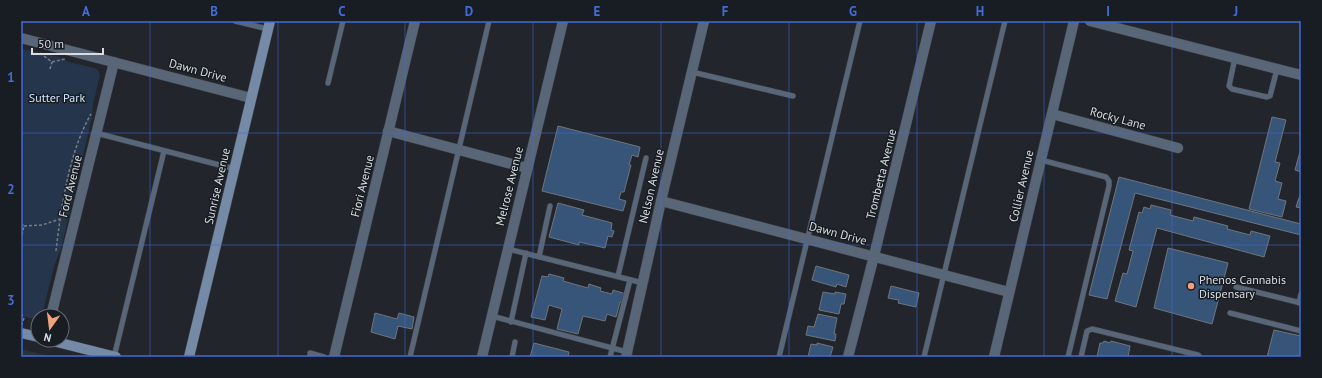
<svg xmlns="http://www.w3.org/2000/svg" width="1322" height="378" viewBox="0 0 1322 378" font-family="'PT Sans',sans-serif">
<style>
.built{fill:#29313b}
.green{fill:#25364c}
.building{fill:#375479;stroke:#6f757c}
.lines{fill:none;stroke-linecap:round;stroke-linejoin:round}
.lane-casing{stroke:#3f4349;stroke-width:6}
.street-casing{stroke:#3f4349;stroke-width:11}
.secondary-casing{stroke:#3f4349;stroke-width:11}
.path{stroke:#797d82;stroke-width:1.5;stroke-dasharray:3 2;stroke-linecap:butt}
.lane{stroke:#596677;stroke-width:5}
.street{stroke:#596677;stroke-width:10}
.secondary{stroke:#758aa6;stroke-width:10}
.grid{fill:none;stroke:#436bda;stroke-width:1;stroke-opacity:0.55}
.poi-dot{fill:#f1a17d;stroke:#181d23;stroke-width:1.5}
.labels{text-anchor:middle;dominant-baseline:central;stroke-width:3;stroke-linejoin:round;paint-order:stroke}
.street-label{font-size:12px;fill:#d9dde1;stroke:#181d23}
.park-label{font-size:12px;fill:#d2e5fe;stroke:#181d23}
.poi-label{font-size:12px;fill:#d9dde1;stroke:#181d23;text-anchor:start}
.neatline{fill:none;stroke:#436bda;stroke-width:1.5}
.grid-label{font-size:13px;text-anchor:middle;font-weight:bold;fill:#436bda}
</style>
<rect width="100%" height="100%" fill="#22262c"/>
<polygon class="built" points="21,349 53,357 21,357"/>
<polygon class="green" points="21,49 60,57 68,62 95,68 98,70 100,75 93,104 92,117 61,249 55,263 42,315 38,316 38,320 21,316"/>
<g class="building">
<polygon points="1272,117 1286,120 1275,162 1280,163 1275,181 1282,183 1278,199 1286,201 1282,217 1249,209"/>
<polygon points="558,126 640,147 638,157 632,155 629,165 631,165 624,192 621,192 619,199 626,201 623,211 542,191"/>
<polygon points="1301,148 1301,172 1295,170"/>
<polygon points="1119,177 1301,224 1301,235 1135,193 1107,299 1089,295"/>
<polygon points="1301,192 1301,208 1296,207"/>
<polygon points="558,203 584,210 582,215 612,223 611,230 614,231 612,237 608,236 605,248 579,242 579,245 549,237"/>
<polygon points="1151,205 1171,210 1170,215 1193,221 1194,217 1228,226 1227,229 1250,235 1251,231 1270,236 1264,257 1157,228 1136,307 1115,301 1123,273 1127,274 1133,251 1129,250 1139,212 1142,213 1144,207 1150,209"/>
<polygon points="1168,248 1228,263 1212,324 1154,308"/>
<polygon points="816,266 849,275 846,287 837,284 836,287 812,280"/>
<polygon points="549,274 564,278 563,281 588,288 589,284 601,288 600,291 612,294 613,290 626,294 623,303 620,302 616,317 607,314 605,321 583,316 578,334 557,329 562,309 549,305 545,320 531,317 542,276 548,277"/>
<polygon points="891,286 919,293 916,307 898,303 899,300 888,298"/>
<polygon points="823,292 835,294 835,292 846,294 844,304 841,304 839,314 819,310"/>
<polygon points="375,313 397,319 399,313 414,317 412,329 398,326 395,339 371,332"/>
<polygon points="818,314 837,318 834,334 836,334 835,341 806,335 808,326 814,327"/>
<polygon points="1274,330 1301,336 1301,357 1267,357"/>
<polygon points="1104,341 1110,343 1111,341 1130,346 1128,357 1097,357 1100,343 1103,343"/>
<polygon points="534,343 569,352 568,357 530,357"/>
<polygon points="817,343 833,347 830,357 808,357 811,344 817,345"/>
</g>
<g class="lines">
<g class="lane-casing">
<g id="lane">
<polyline points="235,21 268,29"/>
<polyline points="1235,58 1229,86 1232,89 1267,97 1270,96 1277,69"/>
<polyline points="692,72 793,96"/>
<polyline points="328,83 343,21"/>
<polyline points="96,133 235,169"/>
<polyline points="1041,160 1106,177 1109,181 1109,186 1068,357"/>
<polyline points="508,249 643,283"/>
<polyline points="539,257 550,206"/>
<polyline points="618,276 646,158"/>
<polyline points="1236,287 1301,303"/>
<polyline points="1299,303 1301,294"/>
<polyline points="1230,313 1301,331"/>
<polyline points="492,316 627,352"/>
<polyline points="511,322 526,253"/>
<polyline points="114,357 164,151"/>
<polyline points="310,357 310,353 324,357"/>
<polyline points="410,357 489,21"/>
<polyline points="512,357 515,342"/>
<polyline points="610,357 630,280"/>
<polyline points="779,357 860,21"/>
<polyline points="924,357 1005,21"/>
<polyline points="1081,357 1087,331 1092,329 1198,355 1200,357"/>
</g>
</g>
<g class="street-casing">
<g id="street">
<polyline points="1090,21 1301,75"/>
<polyline points="21,38 251,98"/>
<polyline points="1052,114 1178,148"/>
<polyline points="388,131 527,168"/>
<polyline points="661,201 1009,292"/>
<polyline points="51,316 114,62"/>
<polyline points="334,357 415,21"/>
<polyline points="482,357 563,21"/>
<polyline points="626,357 661,201 704,21"/>
<polyline points="848,357 874,256 931,21"/>
<polyline points="994,357 1074,21"/>
</g>
</g>
<g class="secondary-casing">
<g id="secondary">
<polyline points="21,333 38,337"/>
<polyline points="49,340 116,357"/>
<polyline points="189,357 270,21"/>
</g>
</g>
<g class="path">
<polyline points="40,53 52,62 65,59"/>
<polyline points="50,69 52,62"/>
<polyline points="21,224 24,226 21,239"/>
<polyline points="24,226 42,225 60,219"/>
<path d="M56,251C61,207 69,152 91,114"/>
<polyline points="21,314 24,318 22,324"/>
</g>
<use href="#lane" class="lane"/>
<use href="#street" class="street"/>
<use href="#secondary" class="secondary"/>
</g>
<path class="grid" d="M150,21V357M278,21V357M405,21V357M533,21V357M661,21V357M789,21V357M917,21V357M1044,21V357M1172,21V357M21,133H1301M21,245H1301"/>
<circle class="poi-dot" cx="1191" cy="286" r="4"/>
<g class="labels">
<g class="street-label">
<text transform="translate(198 70) rotate(15)">Dawn Drive</text>
<text transform="translate(1118 118) rotate(15)">Rocky Lane</text>
<text transform="translate(881 174) rotate(-76)">Trombetta Avenue</text>
<text transform="translate(70 186) rotate(-76)">Ford Avenue</text>
<text transform="translate(217 186) rotate(-77)">Sunrise Avenue</text>
<text transform="translate(362 186) rotate(-76)">Fiori Avenue</text>
<text transform="translate(509 186) rotate(-76)">Melrose Avenue</text>
<text transform="translate(651 186) rotate(-77)">Nelson Avenue</text>
<text transform="translate(1021 186) rotate(-77)">Collier Avenue</text>
<text transform="translate(838 233) rotate(15)">Dawn Drive</text>
</g>
<g class="park-label">
<text x="57" y="97">Sutter Park</text>
</g>
<g class="poi-label">
<text x="1199" y="279">Phenos Cannabis<tspan x="1199" dy="14">Dispensary</tspan></text>
</g>
</g>
<rect width="1322" height="378" fill="none" stroke="#181d23" stroke-width="44"/>
<g transform="translate(50 328) rotate(194)"><circle r="19" fill="#181d23" stroke="#656a6f"/>
<path d="M0-3L7 15L0 10L-7 15Z" fill="#f1a17d"/>
<text y="-6" font-size="11" font-weight="bold" text-anchor="middle" fill="#d9dde1">N</text>
</g>
<path d="M32 48v6h71v-6" fill="none" stroke="#d9dde1" stroke-width="2"/>
<text x="38" y="48" font-size="12" fill="#d9dde1" stroke="#181d23" stroke-width="3" paint-order="stroke">50 m</text>
<rect x="22" y="22" width="1278" height="334" class="neatline"/>
<g class="grid-label">
<text x="86" y="16">A</text>
<text x="214" y="16">B</text>
<text x="342" y="16">C</text>
<text x="469" y="16">D</text>
<text x="597" y="16">E</text>
<text x="725" y="16">F</text>
<text x="853" y="16">G</text>
<text x="980" y="16">H</text>
<text x="1108" y="16">I</text>
<text x="1236" y="16">J</text>
<text x="11" y="82">1</text>
<text x="11" y="194">2</text>
<text x="11" y="305">3</text>
</g>
</svg>
